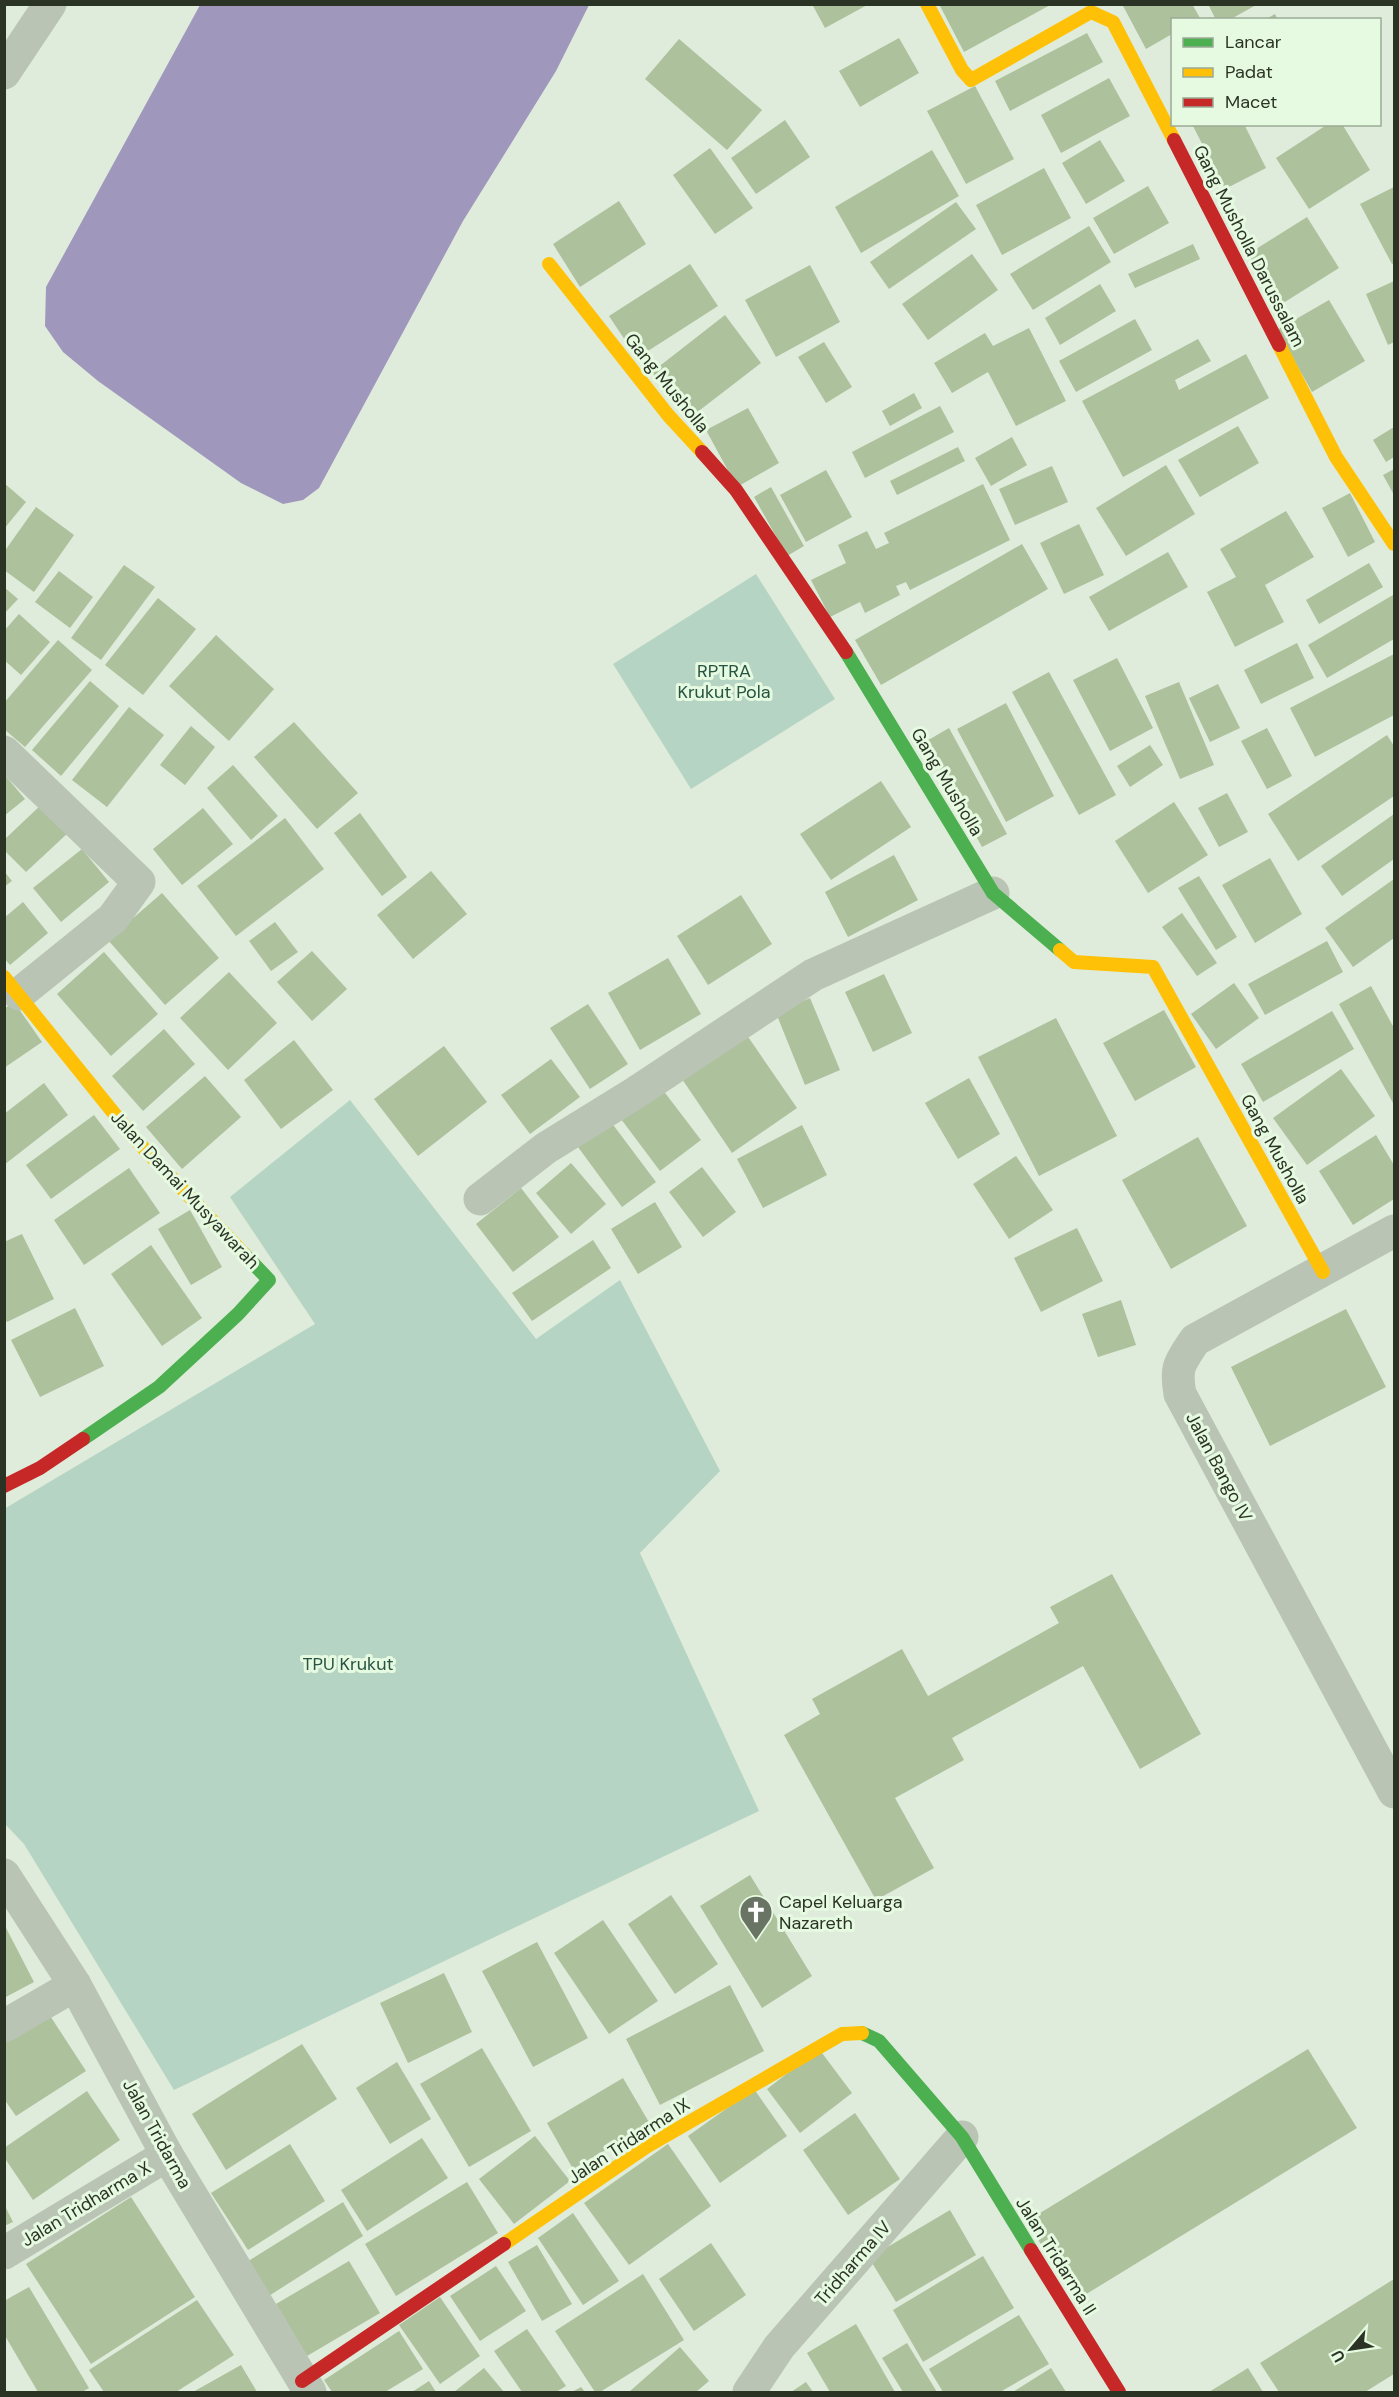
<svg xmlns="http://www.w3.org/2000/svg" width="1399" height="2397" viewBox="0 0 1399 2397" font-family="'DM Sans',sans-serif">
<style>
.green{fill:#b6d4c3}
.water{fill:#a097bd}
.building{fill:#acc19c}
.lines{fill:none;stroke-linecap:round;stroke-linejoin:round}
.street{stroke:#bac4b5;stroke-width:33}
.fast{stroke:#4caf50;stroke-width:14}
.slow{stroke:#ffc107;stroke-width:14}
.jam{stroke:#c62828;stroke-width:14}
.labels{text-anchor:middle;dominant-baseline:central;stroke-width:6;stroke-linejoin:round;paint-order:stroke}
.street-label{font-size:18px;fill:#2b3424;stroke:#e6fae1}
.park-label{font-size:18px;fill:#275342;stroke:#e6fae1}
.poi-label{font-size:18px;fill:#2b3424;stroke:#e6fae1;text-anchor:start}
</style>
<rect width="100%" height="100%" fill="#dfecdb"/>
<g class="green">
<polygon points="756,574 835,699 691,789 613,664"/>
<polygon points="350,1100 536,1339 620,1280 720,1471 640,1553 759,1811 174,2090 24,1844 5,1824 4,1509 315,1324 230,1197"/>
</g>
<polygon class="water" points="200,5 589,5 556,71 463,221 319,488 303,500 283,504 241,483 98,381 63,352 45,326 46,287"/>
<g class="building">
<polygon points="812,4 869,4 825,28"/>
<polygon points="939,4 1052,4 964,52"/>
<polygon points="1122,4 1192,4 1200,18 1172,20 1172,34 1146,49"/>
<polygon points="1208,4 1258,4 1229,20 1216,20"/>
<polygon points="1275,14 1278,20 1264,20"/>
<polygon points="1087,33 1103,62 1010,111 995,81"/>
<polygon points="899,38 919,73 860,107 839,71"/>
<polygon points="679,39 762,110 727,150 645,79"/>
<polygon points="1109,78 1130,116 1061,153 1041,115"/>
<polygon points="975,86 1014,159 966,184 927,111"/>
<polygon points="785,120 810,157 756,194 731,158"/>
<polygon points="1192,124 1244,124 1266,168 1225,189"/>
<polygon points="1328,124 1342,124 1370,170 1309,209 1276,158"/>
<polygon points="1100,140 1125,181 1086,204 1062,163"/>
<polygon points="710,148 753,208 715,234 673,175"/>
<polygon points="932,150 959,196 861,253 835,207"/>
<polygon points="1044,168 1071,218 1002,255 976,205"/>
<polygon points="1148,186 1169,223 1114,254 1093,218"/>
<polygon points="1394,187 1394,263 1392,264 1360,204"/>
<polygon points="619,201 646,244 580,287 553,244"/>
<polygon points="956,202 976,229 889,289 870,262"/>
<polygon points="1307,217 1339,268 1280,305 1248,254"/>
<polygon points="1089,226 1111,262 1033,310 1010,274"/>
<polygon points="1193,244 1200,259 1135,288 1128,274"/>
<polygon points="972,254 998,290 928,340 902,304"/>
<polygon points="690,264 718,306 637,358 609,316"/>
<polygon points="810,265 840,322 776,357 745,300"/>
<polygon points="1394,281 1394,342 1388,345 1366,294"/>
<polygon points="1100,284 1116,311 1060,345 1045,318"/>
<polygon points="1329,300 1365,361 1312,392 1277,330"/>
<polygon points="725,315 761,363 687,420 652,372"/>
<polygon points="1135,319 1152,350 1076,392 1059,361"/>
<polygon points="1029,328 1066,401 1016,426 988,372 952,393 934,363 985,333 993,346"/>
<polygon points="1198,339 1211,361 1175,380 1179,390 1246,354 1269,398 1123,477 1082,401"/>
<polygon points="824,342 852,387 826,403 798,357"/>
<polygon points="914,393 922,408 890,426 882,411"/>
<polygon points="940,406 954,432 865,478 852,452"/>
<polygon points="748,408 779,463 737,487 706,430"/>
<polygon points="1238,426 1259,463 1200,497 1178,460"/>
<polygon points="1394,427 1394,457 1386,462 1373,440"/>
<polygon points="1012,437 1027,465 991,486 975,458"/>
<polygon points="958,447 965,461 897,495 890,481"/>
<polygon points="1166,465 1195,514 1126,556 1096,508"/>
<polygon points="1052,466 1068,502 1015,525 999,489"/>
<polygon points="1394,469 1394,495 1383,475"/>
<polygon points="826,470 852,517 806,542 780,495"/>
<polygon points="4,483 26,502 4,529"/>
<polygon points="983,484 1010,540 910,590 906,582 896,586 900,595 865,613 860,602 830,617 811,580 846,563 838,545 867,531 876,549 889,543 884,533"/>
<polygon points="771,487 804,546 787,556 754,497"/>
<polygon points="1350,493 1375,542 1348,557 1322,508"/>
<polygon points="36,507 74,535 34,592 4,570 4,552"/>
<polygon points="1286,511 1314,557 1265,585 1284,622 1235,647 1207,592 1236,577 1220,549"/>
<polygon points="1079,524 1104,575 1064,594 1040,543"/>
<polygon points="1022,544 1048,589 881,685 855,640"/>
<polygon points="1168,552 1188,587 1109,631 1089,597"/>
<polygon points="1369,563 1383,587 1319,624 1306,600"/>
<polygon points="124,565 155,587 101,660 71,638"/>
<polygon points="59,571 93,597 70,628 35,602"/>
<polygon points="4,587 18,599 4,614"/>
<polygon points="1393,595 1394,639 1327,678 1308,645"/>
<polygon points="158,598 196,629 143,695 105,665"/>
<polygon points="19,614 50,642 21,675 4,660 4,631"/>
<polygon points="216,635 274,689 229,741 169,686"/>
<polygon points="58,640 92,670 25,747 4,729 4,703"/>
<polygon points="1297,643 1314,678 1261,704 1244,670"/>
<polygon points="1394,654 1394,715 1315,757 1290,708"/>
<polygon points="1117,658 1153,728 1110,751 1073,680"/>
<polygon points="1049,672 1116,795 1079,815 1012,692"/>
<polygon points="90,681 119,706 61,776 32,750"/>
<polygon points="1179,682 1214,765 1180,779 1145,696"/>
<polygon points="1218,684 1240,728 1210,742 1189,698"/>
<polygon points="1006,703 1054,796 1006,822 957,729"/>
<polygon points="129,707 164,735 107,807 72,780"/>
<polygon points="294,722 358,793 317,829 254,757"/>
<polygon points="191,726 215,747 185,785 160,765"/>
<polygon points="949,728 1007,834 982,847 925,742"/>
<polygon points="1267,728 1292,776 1267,789 1241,741"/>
<polygon points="1387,735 1394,746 1394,796 1298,861 1268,814"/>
<polygon points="1150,745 1163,765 1130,787 1117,766"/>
<polygon points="233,765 278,816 251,840 207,788"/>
<polygon points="4,774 25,799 4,816"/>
<polygon points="881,781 911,827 831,880 800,834"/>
<polygon points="1227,793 1248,832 1219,847 1198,808"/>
<polygon points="1174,802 1208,855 1148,893 1115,841"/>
<polygon points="43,803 70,831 26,872 4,850 4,840"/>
<polygon points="203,808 233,844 182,885 153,849"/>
<polygon points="360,813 407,877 382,896 334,833"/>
<polygon points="1394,814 1394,859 1342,896 1321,866"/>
<polygon points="285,818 324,869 236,936 197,886"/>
<polygon points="82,849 109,882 61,922 33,888"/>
<polygon points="894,855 918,900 848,937 825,892"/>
<polygon points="1270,858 1302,914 1255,943 1222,885"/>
<polygon points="4,871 12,881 4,887"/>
<polygon points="431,871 467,914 413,959 377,915"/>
<polygon points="1199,876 1237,937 1216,950 1178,888"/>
<polygon points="1394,879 1394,938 1353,967 1325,928"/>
<polygon points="162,893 219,958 165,1005 108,940"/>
<polygon points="741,895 772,944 708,985 677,936"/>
<polygon points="23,902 48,933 10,965 4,958 4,918"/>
<polygon points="1182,913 1217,963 1197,976 1162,927"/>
<polygon points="275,922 298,952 271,971 249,941"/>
<polygon points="1327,941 1343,972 1265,1015 1248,984"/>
<polygon points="312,951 347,989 312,1021 277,982"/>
<polygon points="104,952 158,1014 111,1056 57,994"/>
<polygon points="668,958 701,1014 640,1050 608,993"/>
<polygon points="229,972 277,1023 228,1070 180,1018"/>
<polygon points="884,974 912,1033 873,1052 845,992"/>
<polygon points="1234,983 1259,1018 1216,1049 1191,1014"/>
<polygon points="1371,986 1394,1028 1394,1105 1339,1004"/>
<polygon points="810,998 840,1070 805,1085 776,1013"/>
<polygon points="14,1002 42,1042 4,1068 4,1009"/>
<polygon points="588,1004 628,1064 590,1089 550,1028"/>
<polygon points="1164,1010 1196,1067 1135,1101 1103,1043"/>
<polygon points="1332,1011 1354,1049 1263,1102 1241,1064"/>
<polygon points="1056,1018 1117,1136 1039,1176 978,1057"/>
<polygon points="164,1029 195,1064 143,1111 112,1076"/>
<polygon points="744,1031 797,1108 732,1153 680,1076"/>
<polygon points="294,1040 333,1090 281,1129 244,1080"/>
<polygon points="444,1046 487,1102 418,1156 374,1099"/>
<polygon points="551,1059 580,1097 530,1134 501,1095"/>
<polygon points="1341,1069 1375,1116 1307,1165 1273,1118"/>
<polygon points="205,1076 241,1117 182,1169 146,1127"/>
<polygon points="969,1078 1000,1134 958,1159 925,1103"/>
<polygon points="44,1083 68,1115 4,1165 4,1114"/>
<polygon points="659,1085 701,1140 660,1171 618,1115"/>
<polygon points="94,1115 120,1149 51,1199 26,1165"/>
<polygon points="611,1122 656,1182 622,1207 578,1147"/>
<polygon points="802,1125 827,1175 763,1208 737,1159"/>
<polygon points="1376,1135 1394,1165 1394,1199 1353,1225 1319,1171"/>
<polygon points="1198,1137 1247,1226 1171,1269 1122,1180"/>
<polygon points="1016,1156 1053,1210 1009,1239 973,1184"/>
<polygon points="571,1163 606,1204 571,1234 536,1193"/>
<polygon points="702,1167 736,1212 703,1237 669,1192"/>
<polygon points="129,1168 160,1213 84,1265 54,1220"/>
<polygon points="521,1188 559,1237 513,1272 476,1224"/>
<polygon points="655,1202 682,1247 638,1274 611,1229"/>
<polygon points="190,1210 222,1267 191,1285 158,1229"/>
<polygon points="1077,1228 1103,1281 1041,1312 1014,1258"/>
<polygon points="22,1234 54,1299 7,1322 4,1317 4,1242"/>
<polygon points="593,1240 611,1268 532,1321 512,1293"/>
<polygon points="151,1245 202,1318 162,1346 111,1274"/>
<polygon points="1121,1300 1136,1345 1098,1357 1082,1314"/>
<polygon points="75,1308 104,1366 40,1397 11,1340"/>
<polygon points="1346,1309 1386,1387 1270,1446 1231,1367"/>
<polygon points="1112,1574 1201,1734 1140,1769 1083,1666 952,1738 964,1760 895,1798 934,1868 876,1900 784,1735 820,1714 812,1699 902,1649 928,1696 1059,1623 1050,1607"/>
<polygon points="750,1875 812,1976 762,2008 700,1906"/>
<polygon points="671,1895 718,1964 675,1994 628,1924"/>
<polygon points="603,1920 658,2001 609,2034 554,1953"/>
<polygon points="4,1924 34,1982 4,1998"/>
<polygon points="537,1942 588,2038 533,2067 482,1971"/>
<polygon points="444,1973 472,2032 408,2063 380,2003"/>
<polygon points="730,1985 764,2051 660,2105 626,2039"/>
<polygon points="45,2008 86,2071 16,2116 4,2099 4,2033"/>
<polygon points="302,2044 337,2099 226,2170 192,2114"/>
<polygon points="482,2048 531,2131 469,2167 420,2084"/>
<polygon points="819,2049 852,2093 800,2133 767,2089"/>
<polygon points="1308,2049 1357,2128 1075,2301 1027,2221"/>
<polygon points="397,2062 431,2119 390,2144 356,2088"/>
<polygon points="623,2078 650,2124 573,2169 547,2123"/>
<polygon points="754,2089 787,2136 720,2183 688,2136"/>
<polygon points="87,2091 120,2140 33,2200 4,2157 4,2148"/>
<polygon points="855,2113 900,2179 848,2215 803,2150"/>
<polygon points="535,2136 570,2181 514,2224 479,2179"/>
<polygon points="422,2138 448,2178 367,2231 341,2190"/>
<polygon points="290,2144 325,2201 248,2250 211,2193"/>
<polygon points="668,2144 711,2206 629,2265 584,2203"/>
<polygon points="467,2182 498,2233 396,2296 365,2244"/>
<polygon points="131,2197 195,2297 91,2364 26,2264"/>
<polygon points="343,2202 363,2236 264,2299 242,2265"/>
<polygon points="4,2204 13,2222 4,2226"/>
<polygon points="950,2210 976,2255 896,2302 869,2258"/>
<polygon points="573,2213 619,2281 583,2305 538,2238"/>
<polygon points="711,2243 746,2295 694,2331 659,2279"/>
<polygon points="537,2245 572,2304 542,2321 508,2262"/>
<polygon points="983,2256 1014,2308 923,2362 893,2310"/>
<polygon points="349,2261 380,2313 307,2356 276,2304"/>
<polygon points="496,2266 526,2311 480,2341 450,2296"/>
<polygon points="643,2274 684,2340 600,2392 595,2392 555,2331"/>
<polygon points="1394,2279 1394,2374 1365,2392 1279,2392 1260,2363"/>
<polygon points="29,2287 89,2388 82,2392 38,2392 4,2334 4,2301"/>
<polygon points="440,2297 480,2356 440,2384 399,2325"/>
<polygon points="197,2300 234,2355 176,2392 104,2392 89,2370"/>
<polygon points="1019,2315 1049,2364 1000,2392 943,2392 929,2369"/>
<polygon points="856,2324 895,2392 830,2392 807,2353"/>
<polygon points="527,2329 566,2386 556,2392 522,2392 494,2351"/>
<polygon points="399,2331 423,2369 385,2392 332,2392 324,2380"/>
<polygon points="907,2343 937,2392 903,2392 882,2358"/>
<polygon points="680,2347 709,2381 696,2392 629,2392"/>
<polygon points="241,2365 257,2392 193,2392"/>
<polygon points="484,2368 504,2392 454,2392"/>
<polygon points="1051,2368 1066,2392 1013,2392"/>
<polygon points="1248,2368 1263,2392 1209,2392"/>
<polygon points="429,2381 436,2392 412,2392"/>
<polygon points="806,2382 813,2392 791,2392"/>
<polygon points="581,2387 585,2392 572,2392"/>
</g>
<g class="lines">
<g class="street">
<polyline points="4,73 50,4"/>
<polyline points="4,752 139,882 113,918 19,994"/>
<polyline points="480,1199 546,1148 635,1093 813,975 993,893"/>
<path d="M1394,1231L1195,1340C1180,1363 1175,1366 1180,1394L1394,1792"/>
<polyline points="4,1875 75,1985 167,2155 310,2392"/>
<polyline points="4,2026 75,1985"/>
<polyline points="4,2253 167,2155"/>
<polyline points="749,2392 779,2347 962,2137"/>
</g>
<g class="fast">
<polyline points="846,652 993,893 1060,950"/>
<polyline points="83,1439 159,1387 238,1314 269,1280 244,1254"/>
<polyline points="862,2033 879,2041 962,2137 1031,2250"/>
</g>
<g class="slow">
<polyline points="927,4 962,70 971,80 1091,12 1113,22 1174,140"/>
<polyline points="549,264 668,415 702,452"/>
<polyline points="1279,345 1336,457 1394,544"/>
<polyline points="1060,950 1074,962 1153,967 1323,1272"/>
<polyline points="4,977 133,1137 244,1254"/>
<polyline points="504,2244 646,2147 842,2034 862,2033"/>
</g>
<g class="jam">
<polyline points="1174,140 1279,345"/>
<polyline points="702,452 736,490 846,652"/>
<polyline points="4,1486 40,1468 83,1439"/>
<polyline points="1031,2250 1119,2392"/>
<polyline points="302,2381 504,2244"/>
</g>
</g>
<defs>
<g id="church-pin" transform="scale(1.725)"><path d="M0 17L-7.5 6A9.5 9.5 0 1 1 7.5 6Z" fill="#6a7464" stroke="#e6fae1"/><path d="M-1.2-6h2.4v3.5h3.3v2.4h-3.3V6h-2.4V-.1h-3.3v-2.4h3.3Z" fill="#fff"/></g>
</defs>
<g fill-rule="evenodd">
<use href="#church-pin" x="756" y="1912"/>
</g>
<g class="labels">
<g class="street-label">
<text transform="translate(1249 246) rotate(63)">Gang Musholla Darussalam</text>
<text transform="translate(667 383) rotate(51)">Gang Musholla</text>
<text transform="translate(947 782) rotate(59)">Gang Musholla</text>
<text transform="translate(1275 1149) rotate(61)">Gang Musholla</text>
<text transform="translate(185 1190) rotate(47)">Jalan Damai Musyawarah</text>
<text transform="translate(1219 1467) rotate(62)">Jalan Bango IV</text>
<text transform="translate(157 2134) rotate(61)">Jalan Tridarma</text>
<text transform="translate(629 2141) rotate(-33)">Jalan Tridarma IX</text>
<text transform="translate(86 2204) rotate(-31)">Jalan Tridharma X</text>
<text transform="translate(1056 2256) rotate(58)">Jalan Tridarma II</text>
<text transform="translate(853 2263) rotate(-49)">Tridharma IV</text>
</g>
<g class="park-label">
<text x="724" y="671">RPTRA<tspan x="724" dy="21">Krukut Pola</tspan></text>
<text x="348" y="1664">TPU Krukut</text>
</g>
<g class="poi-label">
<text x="779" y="1902">Capel Keluarga<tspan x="779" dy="21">Nazareth</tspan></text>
</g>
</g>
<rect width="1399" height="2397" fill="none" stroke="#2b3424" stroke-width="12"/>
<rect x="1171" y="18" width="210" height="108" fill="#e6fae1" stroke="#9bab95" stroke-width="1.5"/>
<rect x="1183" y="38" width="30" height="9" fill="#4caf50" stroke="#9bab95" stroke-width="1.5"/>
<text x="1225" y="48" font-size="18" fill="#2b3424">Lancar</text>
<rect x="1183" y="68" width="30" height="9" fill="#ffc107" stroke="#9bab95" stroke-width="1.5"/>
<text x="1225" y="78" font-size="18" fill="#2b3424">Padat</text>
<rect x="1183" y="98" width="30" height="9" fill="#c62828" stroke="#9bab95" stroke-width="1.5"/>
<text x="1225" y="108" font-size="18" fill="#2b3424">Macet</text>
<g transform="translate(1351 2349) rotate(241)" stroke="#e6fae1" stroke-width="4.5" paint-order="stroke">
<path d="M0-4.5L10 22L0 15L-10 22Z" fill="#2b3424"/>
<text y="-9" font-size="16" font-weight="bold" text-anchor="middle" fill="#2b3424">U</text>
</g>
</svg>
